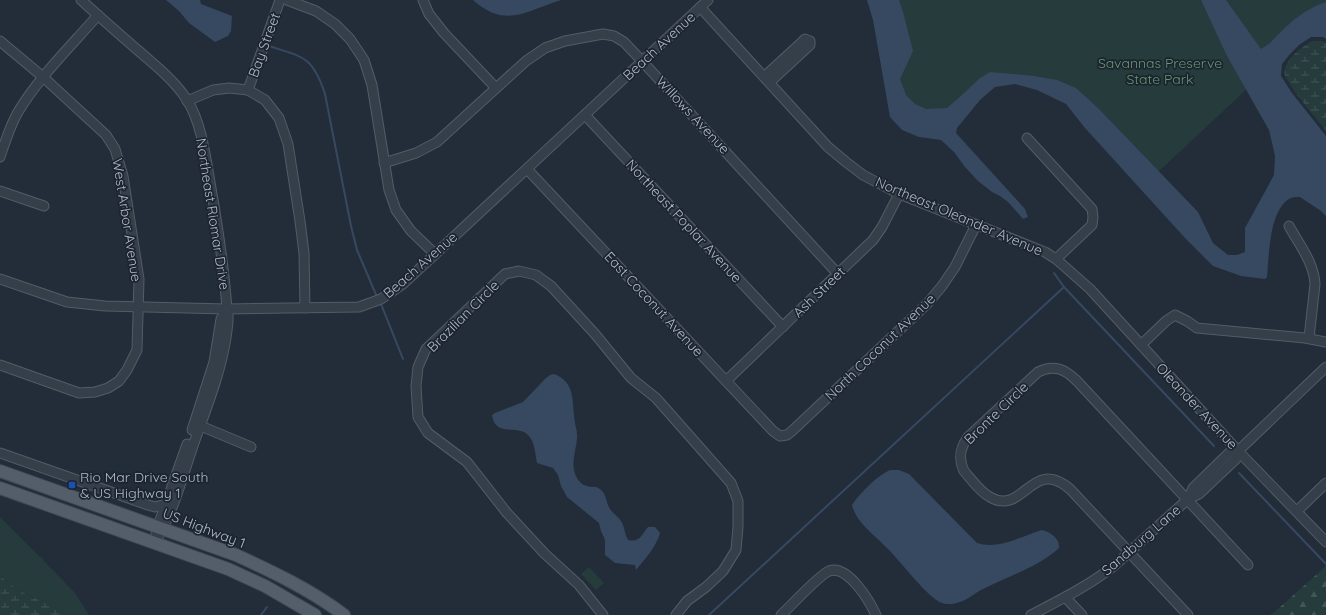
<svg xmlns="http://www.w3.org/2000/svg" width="1326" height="615" viewBox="0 0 1326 615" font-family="Quicksand,sans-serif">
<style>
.green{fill:#253b3c}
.forest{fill:url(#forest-firs)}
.wetland{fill:url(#wetland-marsh)}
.water{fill:#364961}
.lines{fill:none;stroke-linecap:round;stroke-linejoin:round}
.stream{stroke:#364961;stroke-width:2}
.minor-casing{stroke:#535c68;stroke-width:11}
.major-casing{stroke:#3f4853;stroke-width:14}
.minor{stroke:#353f4a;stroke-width:9}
.major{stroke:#535e6a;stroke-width:12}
.transit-dot{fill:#1a4fb4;stroke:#1b242f;stroke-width:1.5}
.labels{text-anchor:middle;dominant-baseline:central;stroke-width:3.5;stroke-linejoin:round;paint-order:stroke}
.street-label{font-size:14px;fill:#b0b9c6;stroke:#1b242f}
.park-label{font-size:14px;fill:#689771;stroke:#1b242f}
.poi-label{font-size:14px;fill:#b0b9c6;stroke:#1b242f;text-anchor:start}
</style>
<defs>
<pattern id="forest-firs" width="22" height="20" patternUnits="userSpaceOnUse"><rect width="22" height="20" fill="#253b3c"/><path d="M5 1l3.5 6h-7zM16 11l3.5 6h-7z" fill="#425557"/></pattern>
<pattern id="wetland-marsh" width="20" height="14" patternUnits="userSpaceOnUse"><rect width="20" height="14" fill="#253b3c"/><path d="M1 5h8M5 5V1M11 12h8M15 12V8" fill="none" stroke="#425557"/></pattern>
</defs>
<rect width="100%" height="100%" fill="#222d39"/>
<g class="green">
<polygon points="879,0 1326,0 1326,15 1156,174 1092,103 1012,78 987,84 945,118 904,110"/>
<polygon points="0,517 40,557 43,558 44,561 75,593 89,615 67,615 65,613 20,591 0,576"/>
<polygon points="589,567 604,583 596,590 581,574"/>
</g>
<polygon class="forest" points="1326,566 1326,615 1271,615"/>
<g class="wetland">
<path d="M1312,41H1323L1326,43V131C1314,115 1300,101 1290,84C1289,82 1286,78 1285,76C1281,61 1302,47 1312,41Z"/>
<polygon points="0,576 20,591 66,613 67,615 0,615"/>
</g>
<g class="water">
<polygon points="166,0 200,0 201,4 232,16 231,31 228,36 215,42 189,23 179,11"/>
<path d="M473,0H561C526,11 505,29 473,0Z"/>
<path d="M867,0H899L903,12L913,51L900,79L906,95L915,104L926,109L947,108L962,95L980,78L990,72L1034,76L1057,80L1076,88L1098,108L1198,212L1213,243L1228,255H1237L1245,252V228L1274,175L1275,156L1269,130L1227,56L1201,0H1226L1261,49C1273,42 1277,35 1287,26C1299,15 1311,7 1326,2V39L1323,37H1311L1299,45L1290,54L1282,64L1281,76L1292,93L1326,136V216L1321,211L1300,197C1297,197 1293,197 1291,198C1269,208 1269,256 1267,277L1265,279L1241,276L1213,266L1185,238L1085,128L1066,104L1037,90L1015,84L995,87L980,100L957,128L956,133L1025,209L1028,217L1023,219L1008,202L1000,196L992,192L978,181L965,167L954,152L941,140L919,137L902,130L890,117L873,20Z"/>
<path d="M554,374C574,382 572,397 574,415C574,423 578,431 577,439C576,449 572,460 574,470C575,476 580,485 587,486C592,488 596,485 601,490C607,495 606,503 610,509C614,515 620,517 623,525C625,530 625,535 628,540C640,543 642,534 648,527H655L660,533C656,547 645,559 636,570L635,565L615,563L605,555V540L601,531L599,523L567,497L561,486L558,475L553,468L537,463C535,453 535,441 527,434C516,425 495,437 492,415L495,413L523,402L546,378L550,375Z"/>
<path d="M890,470H899L909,474L977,543C998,550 1022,536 1042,530C1051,532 1060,539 1059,548C1039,567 1006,577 981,590C974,594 967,600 960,602C955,604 947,605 942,603C928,598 900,561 888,549C876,536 856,523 852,505C860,493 877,476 890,470Z"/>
</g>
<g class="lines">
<g class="stream">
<path d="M269,46C304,57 313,57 325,94L351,226L357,250L377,297"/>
<polyline points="1054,273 1064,287 1214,446"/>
<polyline points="381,304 403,359"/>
<polyline points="1239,473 1326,564"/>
<polyline points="261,615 267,607"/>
<polyline points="709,615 1064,287"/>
</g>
<g class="minor-casing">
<g id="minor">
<path d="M81,0C100,17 120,35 140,52C157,67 175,81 187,100C202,123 206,160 211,188C218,228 224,268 227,309C230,319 227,328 226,338C220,376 205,411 193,446C182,478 173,514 155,542"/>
<polyline points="287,0 316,11 335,24 350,39 364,60 372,85 389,190 396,210 411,231 435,254"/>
<polyline points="423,0 429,14 444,33 495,87"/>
<polyline points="700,7 828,147 846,162 863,175 899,194 1045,252 1056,259 1090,289 1238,451 1326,542"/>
<polyline points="0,41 43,77 106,135 115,149 123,176 139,279 137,350 127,370 119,381 108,388 95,392 79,393 0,365"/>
<polyline points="765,76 803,41 805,39 810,41 810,45 770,82"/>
<polyline points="248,90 280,0"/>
<polyline points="187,101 213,90 229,88 248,90 265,100 279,118 288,144 300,221 304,253 305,308"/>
<polyline points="585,115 783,327"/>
<polyline points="1027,138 1092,209 1093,217 1092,225 1056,259"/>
<path d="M0,157C5,142 10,126 18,112C39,77 71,46 98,15"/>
<polyline points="384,163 416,153 437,142 526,61 545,48 565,41 603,34 614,36 624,42 642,61 838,274"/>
<polyline points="527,169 773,431 780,436 787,435 792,431 927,304 942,286 955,267 976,225"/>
<polyline points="0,191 44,206"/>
<path d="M1289,226C1299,244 1314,263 1315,284L1309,338"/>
<polyline points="0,279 67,302 105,306 227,309 359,307 381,299 403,284 708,0"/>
<polyline points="1141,345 1166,321 1175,315 1187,321 1197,328 1305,338 1326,342"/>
<polyline points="726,381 873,240 882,227 899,194"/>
<polyline points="196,424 251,447"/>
<polyline points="192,430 214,362 221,319 227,309"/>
<polyline points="0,453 148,505 155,507 166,504"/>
<polyline points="1188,499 1193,488 1229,453 1238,451"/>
<polyline points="1297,511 1326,483"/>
<polyline points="156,534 158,526 187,444"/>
<polyline points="1065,597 1082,615"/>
<polyline points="603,615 579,585 545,554 507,513 467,462 428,433 418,417 416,386 418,367 426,349 505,274 519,271 536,275 551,286 595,334 631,378 656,398 731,483 738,501 738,527 736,550 723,571 706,587 687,601 676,615"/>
<path d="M781,615C791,606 819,575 829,571C848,564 870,602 876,615"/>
<path d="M1031,615C1060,600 1090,585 1115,565L1188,499L1199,494L1236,459L1238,451L1326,367"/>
<path d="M1188,615L1070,489C1032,456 1023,517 990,497C980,492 971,479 964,471C958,458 960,448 968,437L1038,372C1054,364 1065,369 1077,381L1248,565"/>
</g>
</g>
<g class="major-casing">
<g id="major">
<path d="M0,471L236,555C273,572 311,590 344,615"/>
<polyline points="0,488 228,569 265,586 315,615"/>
</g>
</g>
<use href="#minor" class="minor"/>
<use href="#major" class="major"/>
</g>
<rect class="transit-dot" x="68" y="481" width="8" height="8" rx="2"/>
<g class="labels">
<g class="street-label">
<text transform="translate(264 45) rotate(-70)">Bay Street</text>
<text transform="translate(659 46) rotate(-43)">Beach Avenue</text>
<text transform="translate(693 115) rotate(47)">Willows Avenue</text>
<text transform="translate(213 214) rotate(81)">Northeast Riomar Drive</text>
<text transform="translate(959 216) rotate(23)">Northeast Oleander Avenue</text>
<text transform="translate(127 220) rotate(81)">West Arbor Avenue</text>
<text transform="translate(684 221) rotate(47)">Northeast Poplar Avenue</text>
<text transform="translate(420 265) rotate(-41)">Beach Avenue</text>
<text transform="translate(819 292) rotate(-44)">Ash Street</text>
<text transform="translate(654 304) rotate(47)">East Coconut Avenue</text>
<text transform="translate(463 316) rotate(-45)">Brazilian Circle</text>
<text transform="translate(880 347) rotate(-44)">North Coconut Avenue</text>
<text transform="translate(1197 406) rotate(47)">Oleander Avenue</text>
<text transform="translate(996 413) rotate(-44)">Bronte Circle</text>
<text transform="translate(204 528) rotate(21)">US Highway 1</text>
<text transform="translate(1141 540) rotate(-41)">Sandburg Lane</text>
</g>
<g class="park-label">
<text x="1160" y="63">Savannas Preserve<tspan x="1160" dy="16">State Park</tspan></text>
</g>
<g class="poi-label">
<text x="80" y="477">Rio Mar Drive South<tspan x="80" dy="16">&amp; US Highway 1</tspan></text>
</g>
</g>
</svg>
